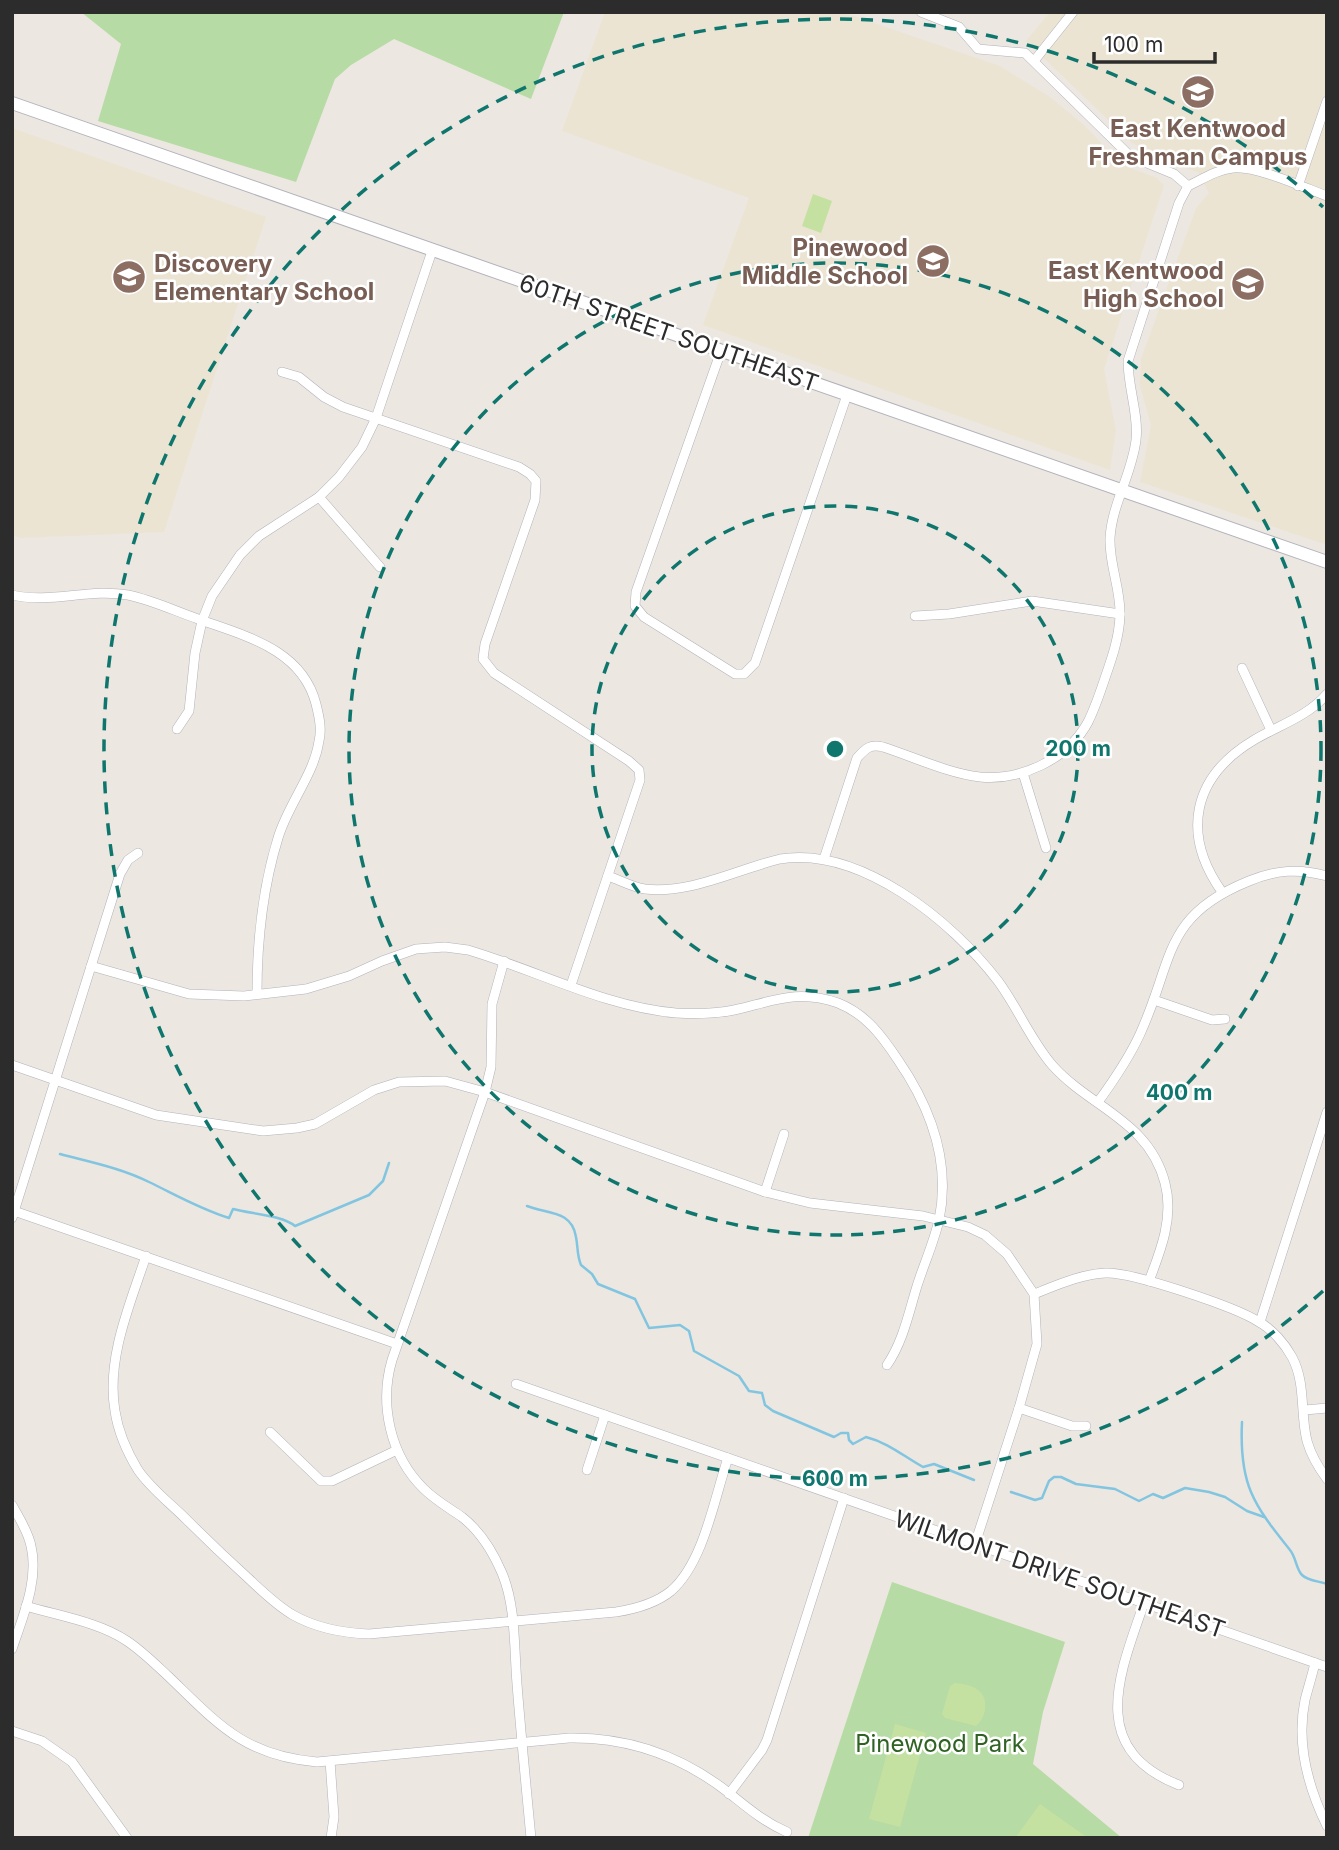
<svg xmlns="http://www.w3.org/2000/svg" width="1339" height="1850" viewBox="0 0 1339 1850" font-family="Inter,sans-serif">
<style>
.education{fill:#ebe4d3}
.green{fill:#b6dba4}
.pitch{fill:#c5e1a2}
.lines{fill:none;stroke-linecap:round;stroke-linejoin:round}
.stream{stroke:#82c5e0;stroke-width:2.5}
.street-casing{stroke:#b1b2bb;stroke-width:10}
.secondary-casing{stroke:#b1b2bb;stroke-width:14}
.street{stroke:#fff;stroke-width:9}
.secondary{stroke:#fff;stroke-width:12}
.ring{fill:none;stroke:#0f766e;stroke-width:3.5;stroke-dasharray:12 9}
.labels{text-anchor:middle;dominant-baseline:central;stroke-width:5;stroke-linejoin:round;paint-order:stroke}
.education-label{font-size:24px;font-weight:bold;fill:#785e54;stroke:#fff;text-anchor:end}
.street-label{font-size:24px;fill:#2c2c2c;stroke:#fff}
.park-label{font-size:24px;fill:#306224;stroke:#fff}
.centre{fill:#0f766e;stroke:#fff;stroke-width:3.5}
.ring-label{font-size:21px;text-anchor:middle;font-weight:bold;fill:#0f766e;stroke:#fff;stroke-width:5;stroke-linejoin:round;paint-order:stroke}
</style>
<rect width="100%" height="100%" fill="#ece7e1"/>
<g class="education">
<polygon points="605,12 842,12 1000,66 1050,97 1084,125 1122,165 1157,178 1164,185 1104,369 1116,431 1110,470 703,325 749,198 562,131"/>
<polygon points="1050,12 1327,12 1327,545 1140,482 1151,425 1140,386 1141,359 1196,208 1209,193 1198,172 1166,162 1131,142 1026,41"/>
<polygon points="12,128 266,217 164,532 21,538 12,535"/>
</g>
<g class="green">
<polygon points="81,12 564,12 531,99 394,39 351,65 335,79 296,182 98,121 121,44"/>
<polygon points="892,1582 1065,1642 1043,1712 1033,1764 1122,1838 808,1838"/>
</g>
<g class="pitch">
<polygon points="813,194 832,201 821,233 802,226"/>
<path d="M955,1683C962,1684 972,1685 978,1690C990,1699 986,1718 976,1726L945,1718L942,1714L950,1686Z"/>
<polygon points="895,1724 926,1733 900,1827 869,1819"/>
<polygon points="1040,1804 1088,1838 1015,1838"/>
</g>
<g class="lines">
<g class="stream">
<path d="M60,1154C90,1162 121,1168 149,1182C176,1195 200,1209 229,1218L233,1209C251,1214 282,1215 295,1226L369,1195L383,1181L389,1163"/>
<path d="M527,1206C547,1214 572,1210 576,1237C578,1247 577,1256 581,1265L592,1274L598,1284L635,1299L649,1328L680,1325L689,1331L694,1351L739,1376L749,1391L762,1393L765,1405L773,1411L834,1437L841,1433H848L849,1440L853,1444L866,1437C889,1443 903,1456 923,1467L934,1464L974,1480"/>
<path d="M1242,1422C1239,1484 1253,1504 1290,1550C1296,1557 1296,1569 1302,1575C1308,1581 1319,1581 1327,1584"/>
<polyline points="1011,1492 1035,1500 1042,1498 1049,1481 1054,1477 1061,1477 1076,1484 1115,1489 1139,1501 1153,1494 1163,1498 1185,1488 1209,1492 1225,1497 1247,1511 1264,1517"/>
</g>
<g class="street-casing">
<g id="street">
<polyline points="921,12 959,27 978,49 1025,53 1130,156 1174,174 1188,186"/>
<polyline points="1034,61 1073,12"/>
<path d="M1188,186C1203,179 1216,170 1233,168C1255,165 1305,188 1327,196"/>
<polyline points="1298,186 1327,101"/>
<polyline points="721,351 636,592 635,606 644,617 735,674 744,674 755,663 847,395"/>
<polyline points="282,372 299,377 324,397 343,407 519,467 530,474 536,481 535,500 485,644 483,659 494,673 629,761 639,770 640,780 571,985"/>
<polyline points="319,497 380,567"/>
<path d="M12,595C51,604 89,588 128,595C152,600 175,611 198,619C245,636 302,649 316,704C319,716 322,729 319,741C314,775 288,804 278,838C262,890 257,940 257,994"/>
<polyline points="915,616 949,614 1032,601 1120,614"/>
<polyline points="1242,668 1271,730"/>
<polyline points="177,729 189,711 195,653 202,621 212,596 240,555 259,536 319,497 339,477 362,447 376,418 432,251"/>
<polyline points="1023,773 1046,848"/>
<path d="M824,859L857,758C866,748 870,744 883,747C914,757 947,773 980,777C1021,781 1068,759 1088,722C1095,708 1100,693 1105,678C1112,658 1119,638 1120,616C1121,589 1109,565 1110,538C1112,504 1132,474 1136,440C1139,415 1128,388 1128,361L1179,203L1188,186"/>
<path d="M608,876C620,880 632,887 645,889C691,894 735,870 780,859C860,846 952,921 998,981C1018,1008 1031,1041 1053,1066C1091,1108 1149,1121 1165,1183C1174,1217 1161,1250 1149,1281"/>
<path d="M1222,892C1181,834 1192,777 1254,740C1279,725 1307,717 1327,694"/>
<path d="M504,961L492,1004L491,1067L485,1092L392,1360C379,1404 390,1456 424,1489C435,1500 449,1508 462,1517C480,1531 493,1552 502,1573C516,1606 514,1648 517,1684C521,1735 526,1786 531,1838"/>
<path d="M91,966L189,994L244,996L306,989L349,976L382,961L416,949L445,947L468,950C536,970 605,1007 676,1013C695,1014 716,1014 734,1010C774,1001 797,989 838,1003C866,1014 882,1036 898,1060C931,1108 951,1162 939,1220C934,1242 924,1264 917,1286C909,1312 903,1342 887,1365"/>
<polyline points="1154,1000 1212,1020 1225,1019"/>
<polyline points="12,1065 156,1115 263,1131 297,1128 315,1124 374,1090 399,1082 445,1081 485,1092 765,1192 810,1203 923,1216 968,1227 985,1235 1007,1254 1034,1294 1037,1344 1019,1408 975,1544"/>
<path d="M1098,1102C1114,1080 1129,1058 1140,1034C1174,960 1162,916 1249,881C1275,870 1299,868 1327,876"/>
<polyline points="765,1192 784,1134"/>
<polyline points="14,1211 397,1344"/>
<polyline points="12,1218 120,874 128,860 138,853"/>
<path d="M146,1256C130,1304 106,1359 115,1411C118,1431 127,1452 138,1470C151,1489 170,1503 186,1519C206,1539 227,1559 248,1578C262,1591 276,1605 293,1615C316,1628 343,1633 369,1634L616,1612C635,1609 655,1604 671,1591C704,1562 714,1499 728,1458"/>
<path d="M1034,1294C1057,1285 1081,1274 1106,1273C1132,1272 1236,1307 1259,1322C1272,1329 1285,1344 1292,1357C1306,1383 1300,1413 1307,1441C1311,1455 1318,1467 1327,1479"/>
<polyline points="1260,1322 1327,1112"/>
<polyline points="516,1384 1327,1667"/>
<polyline points="1019,1408 1072,1426 1086,1426"/>
<polyline points="1305,1410 1327,1408"/>
<polyline points="270,1432 321,1481 332,1481 397,1450"/>
<polyline points="587,1470 605,1415"/>
<path d="M12,1505C19,1518 28,1531 31,1546C39,1580 23,1616 12,1649"/>
<path d="M1144,1603C1120,1673 1086,1749 1179,1785"/>
<path d="M26,1606C59,1616 99,1622 127,1641C142,1651 155,1664 168,1676C217,1723 244,1756 317,1762L569,1738C630,1737 682,1756 729,1793C748,1808 764,1822 787,1832"/>
<path d="M1315,1663C1312,1676 1308,1688 1305,1700C1296,1743 1308,1787 1327,1826"/>
<polyline points="12,1731 42,1741 72,1762 127,1838"/>
<polyline points="330,1761 334,1817 331,1838"/>
<polyline points="729,1794 762,1750 767,1740 844,1498"/>
</g>
</g>
<g class="secondary-casing">
<polyline id="secondary" points="12,103 1327,562"/>
</g>
<use href="#street" class="street"/>
<use href="#secondary" class="secondary"/>
</g>
<g class="ring">
<circle cx="835" cy="749" r="243"/>
<circle cx="835" cy="749" r="486"/>
<path d="M1323 1291A730 730 0 1 1 1323 207"/>
</g>
<defs>
<g id="school-disc" transform="scale(1.75)"><circle r="9.5" fill="#8d6e63" stroke="#fff"/><path d="M0-5L7-2L0 1L-7-2ZM-4 1L0 2.5L4 1V4Q0 6-4 4Z" fill="#fff"/></g>
</defs>
<g fill-rule="evenodd">
<use href="#school-disc" x="1198" y="92"/>
<use href="#school-disc" x="933" y="261"/>
<use href="#school-disc" x="129" y="277"/>
<use href="#school-disc" x="1248" y="284"/>
</g>
<g class="labels">
<g class="education-label">
<text x="1198" y="128" text-anchor="middle">East Kentwood<tspan x="1198" dy="28">Freshman Campus</tspan></text>
<text x="908" y="247">Pinewood<tspan x="908" dy="28">Middle School</tspan></text>
<text x="154" y="263" text-anchor="start">Discovery<tspan x="154" dy="28">Elementary School</tspan></text>
<text x="1224" y="270">East Kentwood<tspan x="1224" dy="28">High School</tspan></text>
</g>
<g class="street-label">
<text transform="translate(669 333) rotate(19)">60TH STREET SOUTHEAST</text>
<text transform="translate(1060 1574) rotate(19)">WILMONT DRIVE SOUTHEAST</text>
</g>
<g class="park-label">
<text x="940" y="1743">Pinewood Park</text>
</g>
</g>
<circle cx="835" cy="749" r="10" class="centre"/>
<g class="ring-label">
<text x="1078" y="756">200 m</text>
<text x="1179" y="1100">400 m</text>
<text x="835" y="1486">600 m</text>
</g>
<rect width="1339" height="1850" fill="none" stroke="#2c2c2c" stroke-width="28"/>
<path d="M1094 52v10h121v-10" fill="none" stroke="#2c2c2c" stroke-width="3.5"/>
<text x="1104" y="52" font-size="21" fill="#2c2c2c" stroke="#ffffff" stroke-width="5" paint-order="stroke">100 m</text>
</svg>
